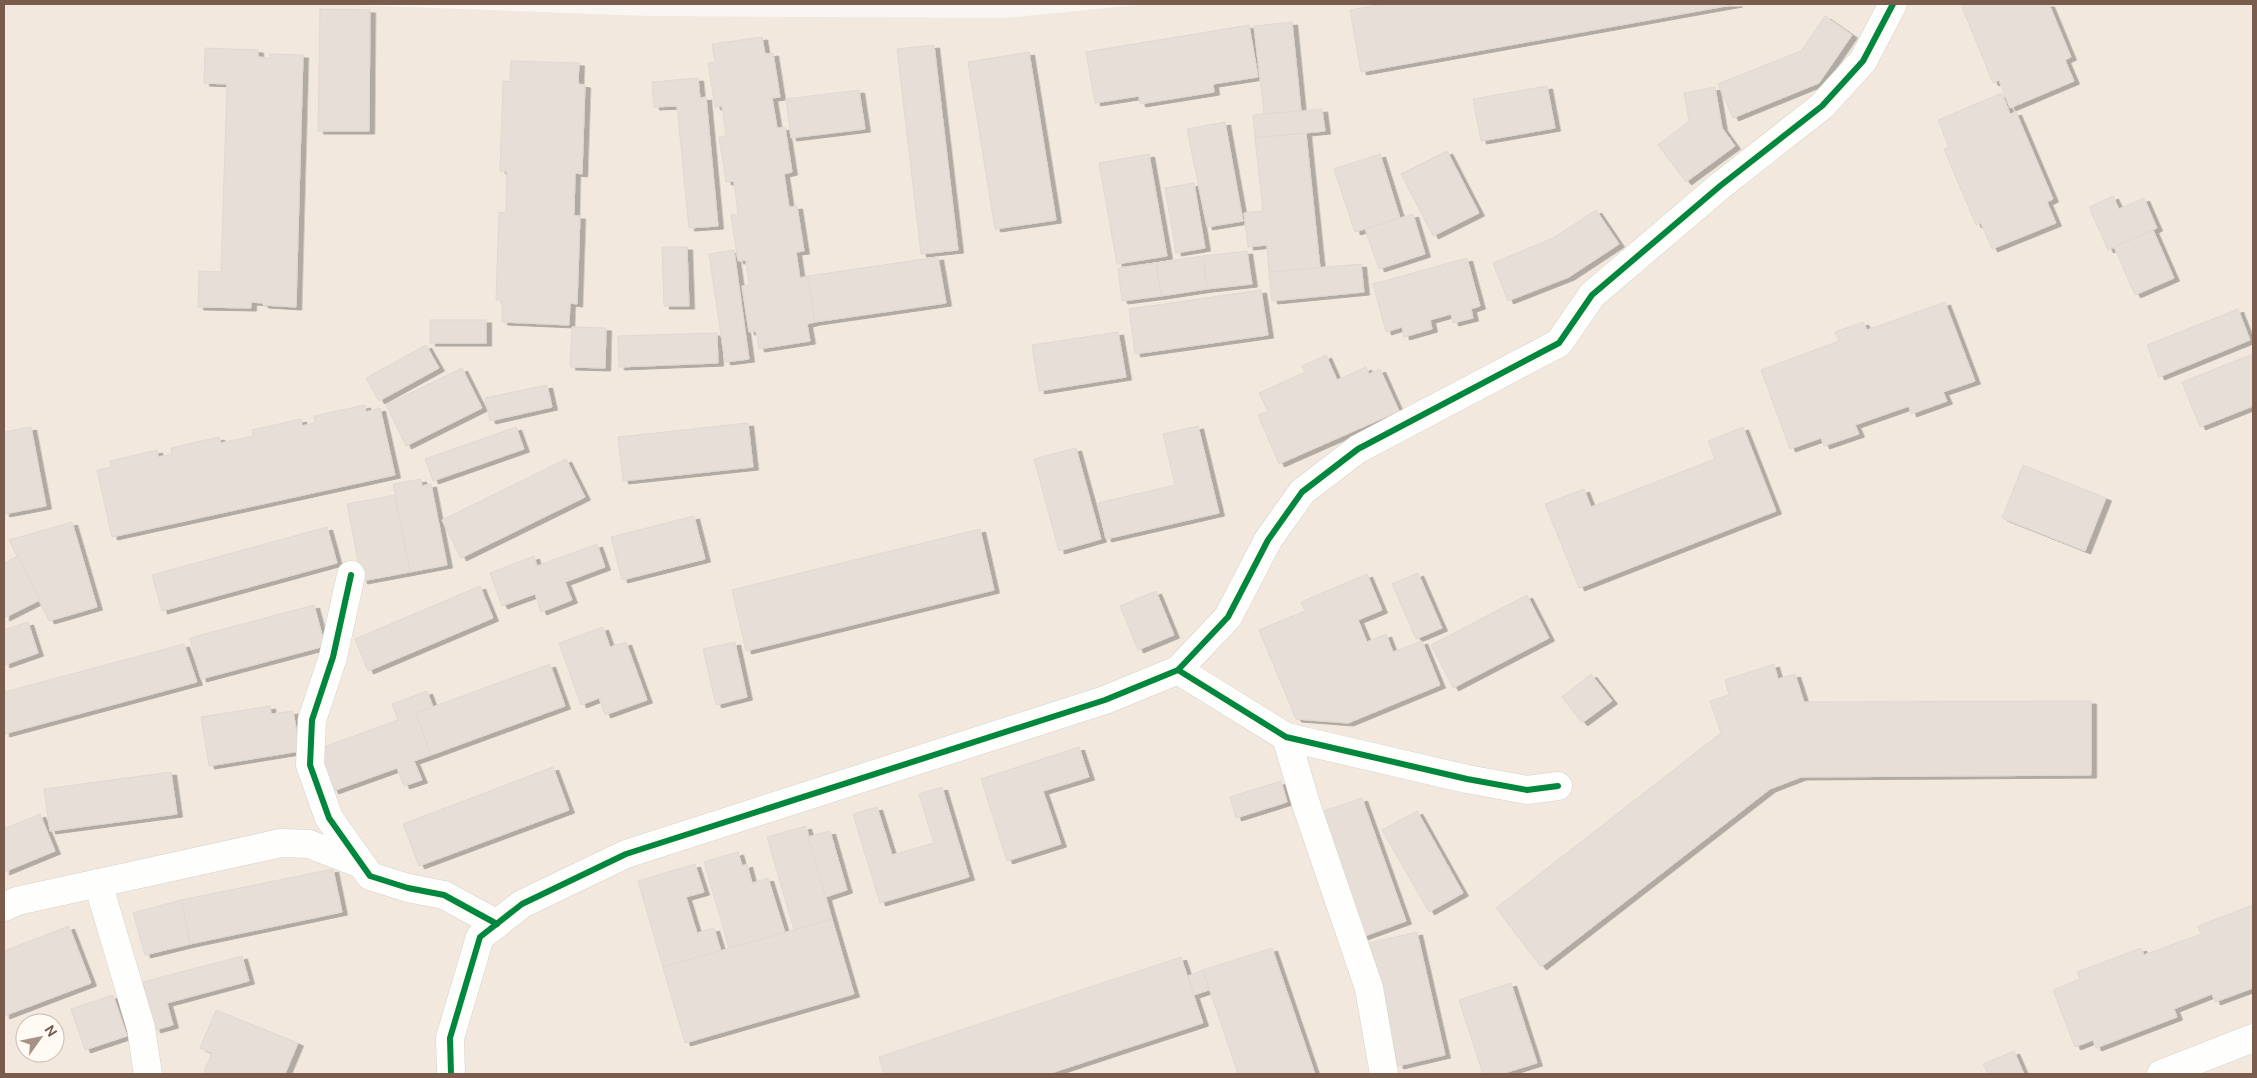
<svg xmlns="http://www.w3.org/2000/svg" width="2257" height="1078" viewBox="0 0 2257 1078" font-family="'DM Sans',sans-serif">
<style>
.residential{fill:#f2e8de;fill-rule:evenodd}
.building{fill:#e6ded7;stroke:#e2d8d2;filter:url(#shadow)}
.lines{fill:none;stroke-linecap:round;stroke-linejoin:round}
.minor-casing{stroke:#d7d1cb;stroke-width:29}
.minor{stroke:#fefefd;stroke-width:28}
.cycleway-casing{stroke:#fffaf3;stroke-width:9}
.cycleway{stroke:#00873e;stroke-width:6}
</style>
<defs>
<filter id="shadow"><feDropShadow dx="5.5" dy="3" stdDeviation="0" flood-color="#0004"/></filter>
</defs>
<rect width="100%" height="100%" fill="#f9f5f0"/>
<path class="residential" d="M4,4H325L649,16L1005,18L1146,4H2253V1074H4ZM25,1023H55V1053H25Z"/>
<g class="building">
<polygon points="1382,4 1737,4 1361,72 1350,10"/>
<polygon points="1966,4 2049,4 2071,57 2065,60 2074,81 2010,108 1999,80 1993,83 1962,7"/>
<polygon points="320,9 370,10 369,131 318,131"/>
<polygon points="1825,16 1852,35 1819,83 1733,118 1718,84 1801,51"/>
<polygon points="1292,22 1301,111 1264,114 1254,26"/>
<polygon points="1249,25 1258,77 1213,84 1214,92 1140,104 1139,96 1095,103 1086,52"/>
<polygon points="762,37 765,54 773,53 780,97 772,98 777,128 785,127 792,172 784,174 789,207 797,206 804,251 796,252 800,278 808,276 815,322 807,324 810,341 759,349 756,331 749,332 742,286 749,285 746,260 738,261 731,215 738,214 734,181 726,182 719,137 726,136 722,106 715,107 708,63 715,62 712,44"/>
<polygon points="934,45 958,250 921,254 897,49"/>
<polygon points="205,48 258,50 258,57 269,58 270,54 303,55 296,307 263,305 263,303 251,302 251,308 198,307 199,271 221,272 227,84 204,83"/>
<polygon points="1029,52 1056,220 995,229 968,62"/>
<polygon points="511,61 579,63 578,84 585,85 582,174 575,173 574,216 580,216 577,304 570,303 569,325 502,322 502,300 496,300 499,212 506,213 507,171 500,171 503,81 510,82"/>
<polygon points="698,78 700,98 706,97 718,226 689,228 677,106 654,107 652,82"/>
<polygon points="1547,86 1555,128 1481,141 1473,99"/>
<polygon points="1715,87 1722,128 1735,146 1686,182 1658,145 1689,121 1684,93"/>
<polygon points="859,90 865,129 791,138 786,99"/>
<polygon points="2002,93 2010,114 2016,112 2053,199 2047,202 2056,223 1992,249 1981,223 1976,225 1944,149 1949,147 1938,120"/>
<polygon points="1322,109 1325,131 1255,138 1253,115"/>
<polygon points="1225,122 1243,221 1207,227 1187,129"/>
<polygon points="1306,133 1320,268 1269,272 1267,245 1248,247 1244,213 1263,211 1255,138"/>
<polygon points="1447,151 1479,213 1433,236 1401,174"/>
<polygon points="1149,154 1167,256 1117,264 1099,163"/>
<polygon points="1380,154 1400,218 1355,232 1334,169"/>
<polygon points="1194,183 1205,248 1176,253 1165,188"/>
<polygon points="2113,196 2119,209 2144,198 2157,228 2108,250 2089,207"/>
<polygon points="1596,210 1619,244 1569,277 1508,301 1493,263 1553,238"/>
<polygon points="1413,214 1425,254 1379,269 1365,229"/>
<polygon points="2153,230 2174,278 2135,295 2114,247"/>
<polygon points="662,247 687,247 689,306 664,306"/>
<polygon points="734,250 749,359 725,362 709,254"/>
<polygon points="1247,251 1252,284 1207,289 1203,256"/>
<polygon points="1203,256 1207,289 1161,296 1156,263"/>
<polygon points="938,257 946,303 815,322 808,276"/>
<polygon points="1467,258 1480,306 1471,309 1473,318 1453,323 1451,314 1430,320 1432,329 1404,337 1402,327 1386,332 1373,284"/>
<polygon points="1156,263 1161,296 1122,301 1118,268"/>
<polygon points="1361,264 1364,292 1272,301 1269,272"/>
<polygon points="1261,290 1268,335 1135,354 1129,309"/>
<polygon points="1945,302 1975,381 1943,392 1947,401 1911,414 1909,406 1855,425 1859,434 1824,446 1821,438 1790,449 1761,370 1839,341 1835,332 1863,322 1867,330"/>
<polygon points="2238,309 2250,340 2159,377 2147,345"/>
<rect x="430" y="320" width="56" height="23"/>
<polygon points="572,327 606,328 605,368 570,367"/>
<polygon points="1118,332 1126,377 1039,391 1032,345"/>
<polygon points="717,333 718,363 619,367 618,336"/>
<polygon points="426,345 439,368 379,401 366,378"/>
<polygon points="2253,354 2253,406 2200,427 2182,382"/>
<polygon points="1326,355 1337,380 1366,367 1369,374 1380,369 1399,411 1279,464 1258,415 1268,411 1259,393 1305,372 1302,366"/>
<polygon points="462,368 482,408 406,446 386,405"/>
<polygon points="547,385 552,407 490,421 485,398"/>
<polygon points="365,405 366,412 380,408 395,475 112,537 97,470 111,467 110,461 157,450 158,457 172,454 171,448 219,437 221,443 253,436 252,430 301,419 302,426 315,423 314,416"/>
<polygon points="748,423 753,467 623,481 618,437"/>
<polygon points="1198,426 1219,513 1106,539 1098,503 1175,485 1163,434"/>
<polygon points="31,427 46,506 4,514 4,432"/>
<polygon points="516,427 524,449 433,481 425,459"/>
<polygon points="1743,427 1776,511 1579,588 1545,504 1584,489 1591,507 1715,459 1708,441"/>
<polygon points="1076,448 1101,539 1059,551 1034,459"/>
<polygon points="566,459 585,497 461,558 442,520"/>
<polygon points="2023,465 2106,498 2085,551 2002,518"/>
<polygon points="421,479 422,486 431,484 447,565 410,572 393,484"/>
<polygon points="395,495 410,572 362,581 347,504"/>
<polygon points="694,516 705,559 622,580 611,537"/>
<polygon points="72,522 97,607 49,621 9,540"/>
<polygon points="327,527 337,563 162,611 152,575"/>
<polygon points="980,529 994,590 746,651 732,590"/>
<polygon points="597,544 605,567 565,582 572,600 541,612 535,594 502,606 490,573 534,556 537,566"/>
<polygon points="18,556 40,600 4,618 4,563"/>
<polygon points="1418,573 1442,628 1416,639 1392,584"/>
<polygon points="1367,574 1382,610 1358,620 1367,642 1386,634 1393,652 1422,641 1440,685 1348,723 1296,719 1259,630 1305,611 1301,602"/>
<polygon points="480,586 493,618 368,671 355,639"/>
<polygon points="1156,591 1174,635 1138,650 1120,606"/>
<polygon points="1527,595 1549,638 1453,688 1431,645"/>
<polygon points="314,605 325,646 201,679 190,638"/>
<polygon points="28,622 38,653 4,665 4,630"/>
<polygon points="603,627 610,647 626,642 647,700 605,715 599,698 581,705 559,643"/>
<polygon points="735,642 747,697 716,705 703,649"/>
<polygon points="184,644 197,682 4,734 4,692"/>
<polygon points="550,664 565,706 431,755 416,713"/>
<polygon points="1774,664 1778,679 1795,674 1804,702 2091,701 2091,775 1801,777 1770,789 1541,967 1496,908 1721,733 1710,701 1729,695 1725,680"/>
<polygon points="1591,674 1612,701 1582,723 1562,697"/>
<polygon points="427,691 433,707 416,713 431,755 414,761 422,780 404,786 397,768 333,791 318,749 398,720 392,704"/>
<polygon points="270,706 271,714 293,711 300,751 209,766 201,717"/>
<polygon points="1079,747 1089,777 1043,791 1061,844 1007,861 981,779"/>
<polygon points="553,767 569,810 419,866 403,824"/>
<polygon points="171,772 177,814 50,831 44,789"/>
<polygon points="1281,781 1287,802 1236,818 1230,797"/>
<polygon points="942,787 969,877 880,903 853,814 877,807 892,855 934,843 919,794"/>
<polygon points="1362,798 1406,921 1362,937 1318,813"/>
<polygon points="1417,811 1463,893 1429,912 1382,830"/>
<polygon points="40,814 55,851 4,872 4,829"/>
<polygon points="806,826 832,919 794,930 767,837"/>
<polygon points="830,831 847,890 826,897 808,837"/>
<polygon points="738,852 742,866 747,864 752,883 768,878 785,933 729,948 704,862"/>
<polygon points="695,864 704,892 686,897 697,933 714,928 721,951 663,967 638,881"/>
<polygon points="333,869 342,912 190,944 181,900"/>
<polygon points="181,900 190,944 145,955 133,913"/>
<polygon points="2253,905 2253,988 2215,1002 2212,994 2174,1009 2177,1017 2096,1048 2093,1040 2075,1047 2053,990 2080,979 2077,972 2141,948 2144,955 2201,934 2198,926"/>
<polygon points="832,919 854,994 685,1043 663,967"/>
<polygon points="69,926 91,983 4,1016 4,951"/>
<polygon points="1417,932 1445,1055 1398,1066 1369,943"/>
<polygon points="1272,948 1315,1074 1238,1074 1203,970"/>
<polygon points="242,956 249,981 167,1003 173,1025 155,1030 143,982"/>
<polygon points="1181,957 1203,1023 1048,1074 884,1074 879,1057"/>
<polygon points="1203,970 1209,990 1194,995 1188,976"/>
<polygon points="1511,983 1537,1063 1501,1074 1483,1074 1459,1000"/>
<polygon points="113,995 127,1036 85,1050 71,1009"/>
<polygon points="216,1010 298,1043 285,1074 264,1074 258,1072 257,1074 203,1074 212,1053 200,1048"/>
<polygon points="2014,1051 2024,1074 1988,1074 1983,1064"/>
</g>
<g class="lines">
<g class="minor-casing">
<g id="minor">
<polyline points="351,575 333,657 312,720 310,765 329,818 370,876 408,888 444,895 497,924"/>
<polyline points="1178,670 1286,737 1467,779 1527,790 1558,786"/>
<polyline points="1286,737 1307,807 1369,988 1384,1074"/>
<polyline points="98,883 141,1028 148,1074"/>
<polyline points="4,907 17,901 281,843 309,844 361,864"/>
<polyline points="451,1074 450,1038 480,937 522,904 626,854 1105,700 1178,670 1228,617 1268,540 1302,492 1358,449 1559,343 1592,295 1720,186 1822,106 1863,61 1893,4"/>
<polyline points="2161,1074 2253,1038"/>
</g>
</g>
<use href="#minor" class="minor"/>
<g class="cycleway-casing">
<g id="cycleway">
<polyline points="351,575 333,657 312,720 310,765 329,818 370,876 408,888 444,895 497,924"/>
<polyline points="1178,670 1286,737 1467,779 1527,790 1558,786"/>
<polyline points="451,1074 450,1038 480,937 522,904 626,854 1105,700 1178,670 1228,617 1268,540 1302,492 1358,449 1559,343 1592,295 1720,186 1822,106 1863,61 1893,4"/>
</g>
</g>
<use href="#cycleway" class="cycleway"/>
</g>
<rect width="2257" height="1078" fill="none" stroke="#7a5c4d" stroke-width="10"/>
<g transform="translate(40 1038) rotate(57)"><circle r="24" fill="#fffaf3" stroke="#cabbb1"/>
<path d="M0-4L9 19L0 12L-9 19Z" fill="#a69286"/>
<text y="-8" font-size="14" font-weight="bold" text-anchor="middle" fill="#7a5c4d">N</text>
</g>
</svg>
